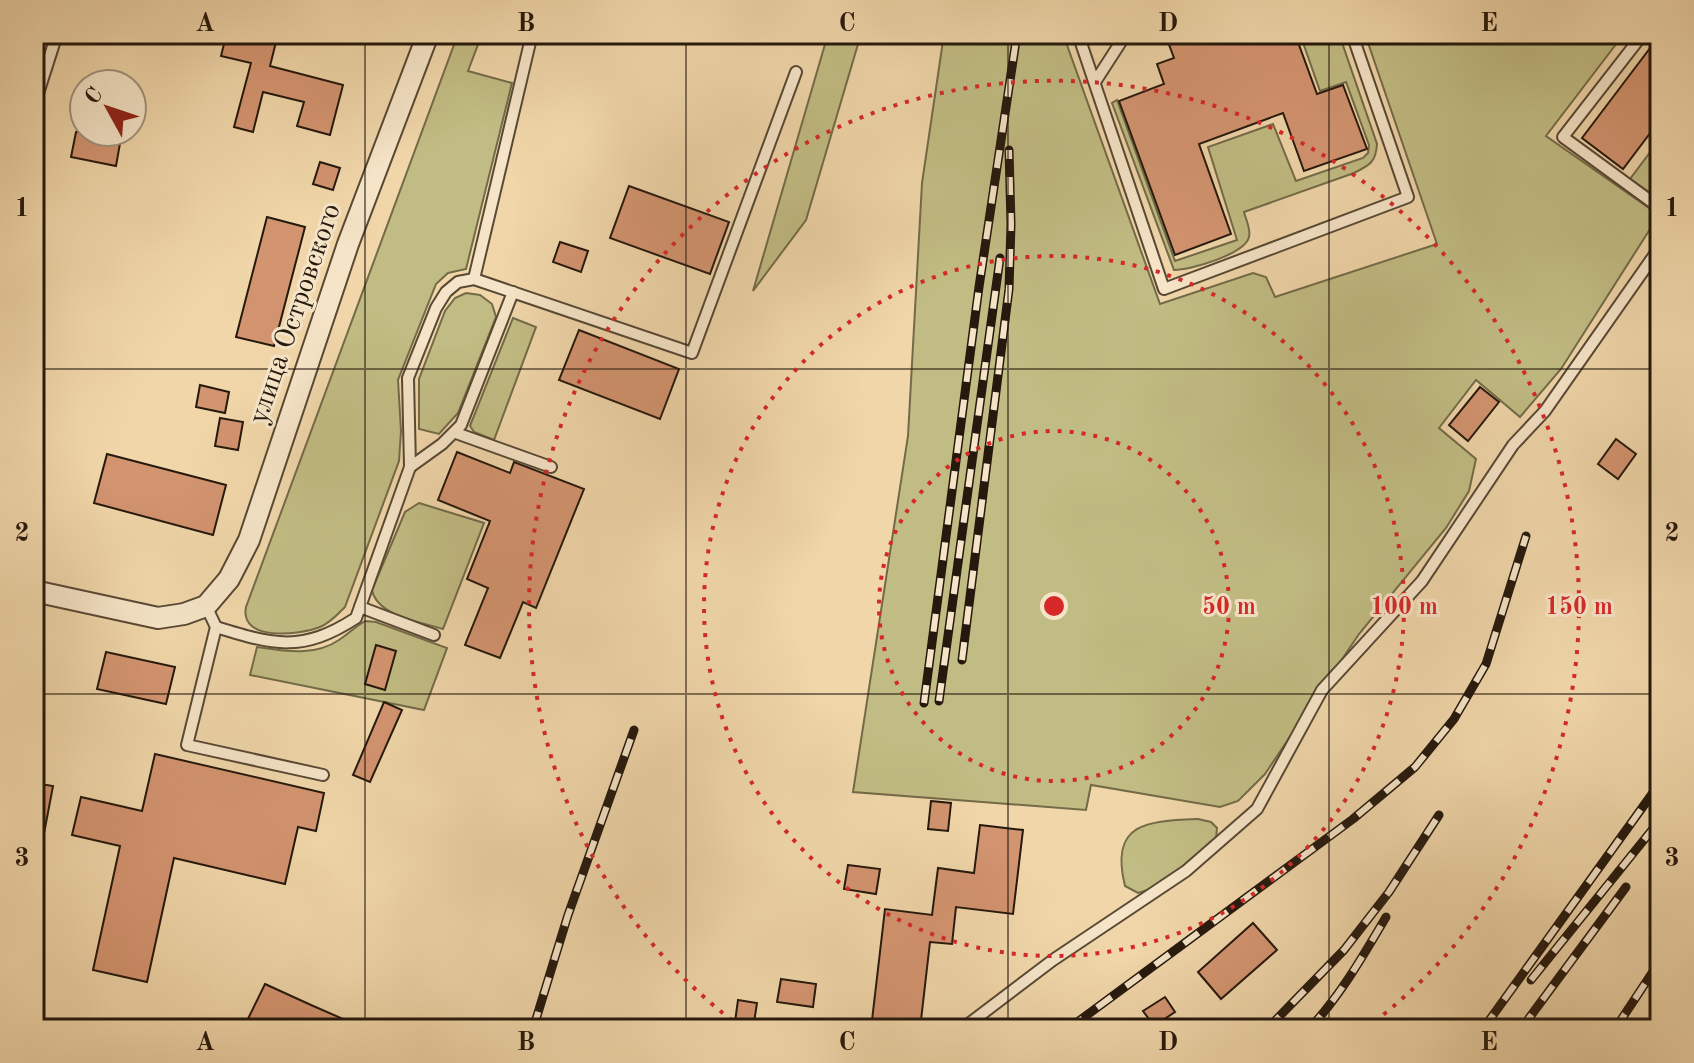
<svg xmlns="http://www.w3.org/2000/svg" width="1694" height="1063" viewBox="0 0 1694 1063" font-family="'Old Standard TT',serif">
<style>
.green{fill:#c1bc83;stroke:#736a48;stroke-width:2}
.building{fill:#d39470;stroke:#25180d;stroke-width:2}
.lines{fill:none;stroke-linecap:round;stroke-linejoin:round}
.service-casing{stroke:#584834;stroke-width:14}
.minor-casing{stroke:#584834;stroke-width:24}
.service{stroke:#f5e4c7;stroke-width:10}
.minor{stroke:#f5e4c7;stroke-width:20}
.rail-casing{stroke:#25180d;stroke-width:9}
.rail{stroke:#f5e4c7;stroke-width:6;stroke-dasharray:18;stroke-linecap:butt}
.grid{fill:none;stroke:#25180d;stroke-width:2;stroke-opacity:0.55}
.ring{fill:none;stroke:#d62828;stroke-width:4;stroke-dasharray:4 8}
.labels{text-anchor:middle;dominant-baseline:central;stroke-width:6;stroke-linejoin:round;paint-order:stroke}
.street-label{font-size:28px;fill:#25180d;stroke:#f5e4c7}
.centre{fill:#d62828;stroke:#f5e4c7;stroke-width:4}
.ring-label{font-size:24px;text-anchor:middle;font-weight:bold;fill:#d62828;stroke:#f5e4c7;stroke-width:6;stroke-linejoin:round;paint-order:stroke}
.neatline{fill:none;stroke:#25180d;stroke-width:3}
.grid-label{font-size:26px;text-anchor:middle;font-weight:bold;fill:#25180d}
</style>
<rect width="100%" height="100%" fill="#f0d6a9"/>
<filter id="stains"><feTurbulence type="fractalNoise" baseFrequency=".0025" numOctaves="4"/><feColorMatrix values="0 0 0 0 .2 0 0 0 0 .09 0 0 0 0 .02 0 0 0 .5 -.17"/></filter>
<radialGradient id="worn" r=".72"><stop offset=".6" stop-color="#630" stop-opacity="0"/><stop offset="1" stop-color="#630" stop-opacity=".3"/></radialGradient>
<g class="green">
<path d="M458,34H482L468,71L512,83L466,269L448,273L436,284L398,380L401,431L399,461L345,607C337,615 330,623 320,627C300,635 239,642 246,607Z"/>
<polygon points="828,34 861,34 806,220 753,291"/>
<polygon points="944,34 1063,34 1160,304 1253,273 1266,277 1275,297 1437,244 1365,34 1614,34 1620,39 1546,136 1659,215 1561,369 1520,417 1476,380 1439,428 1476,459 1469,491 1446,528 1359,634 1265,774 1238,801 1220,807 1091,785 1086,810 853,792 908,436 922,183"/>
<path d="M1300,34H1339L1377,144C1376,162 1370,165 1354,173L1244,212C1246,220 1251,229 1249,237C1245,254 1191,270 1174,270L1112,103L1117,100L1175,261L1237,240L1208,147L1273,124L1296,181L1363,158L1368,153L1369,145L1346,82L1320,91Z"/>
<polygon points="1660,139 1660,200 1630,179"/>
<polygon points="466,293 480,295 492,304 496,317 458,413 439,434 419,429 419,379 445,311 455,298"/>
<polygon points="513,318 536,327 494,440 474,432 470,426"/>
<path d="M419,503L484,523L443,629C421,622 377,616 372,590L405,512Z"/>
<path d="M365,621L376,622L447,648L424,710L250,675L257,647C284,651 314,657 339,640C348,634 355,627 365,621Z"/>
<path d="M1198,819L1211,822L1217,828L1216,839C1194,859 1168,886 1138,893L1125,886C1109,822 1148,821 1198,819Z"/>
</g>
<g class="building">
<polygon points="255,34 278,34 270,66 343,85 330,135 297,126 304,102 263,92 253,132 234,127 251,63 221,56 226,36 254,44"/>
<polygon points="1165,34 1295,34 1317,94 1343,85 1367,149 1304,171 1283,113 1199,144 1231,234 1175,255 1119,101 1164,84 1157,64 1174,58"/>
<polygon points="1660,35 1660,120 1623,169 1582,138"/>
<polygon points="76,132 122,132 116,166 71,157"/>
<polygon points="320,162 340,168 333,190 313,184"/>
<polygon points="629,186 729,222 710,274 610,238"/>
<polygon points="267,217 305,227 274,346 236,337"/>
<polygon points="560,242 588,251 581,272 553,262"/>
<polygon points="579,330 679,369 660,419 559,380"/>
<polygon points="200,385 229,392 225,413 196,407"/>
<polygon points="1480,387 1499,402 1468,441 1449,425"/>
<polygon points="220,418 243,422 238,450 215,446"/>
<polygon points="1616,439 1636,454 1618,479 1598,464"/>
<polygon points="457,452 510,473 514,462 584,489 536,608 523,602 500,658 465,645 488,588 467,579 490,521 438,500"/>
<polygon points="107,454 226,485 213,535 94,503"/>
<polygon points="376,645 396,651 385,690 365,684"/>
<polygon points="106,652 175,667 166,704 97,689"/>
<polygon points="384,702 402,710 370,782 353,775"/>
<polygon points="155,754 324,793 316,831 298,827 285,884 174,858 147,982 93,970 120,846 72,835 81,797 142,811"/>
<polygon points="34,783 53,786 43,839 34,838"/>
<polygon points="931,801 951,803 948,831 928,829"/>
<polygon points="980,825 1023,830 1013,914 956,907 952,944 930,942 920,1029 871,1029 885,909 932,915 938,868 974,873"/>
<polygon points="848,865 880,869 876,894 844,889"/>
<polygon points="1253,923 1277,950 1221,999 1198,972"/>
<polygon points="781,979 816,984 813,1007 777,1002"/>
<polygon points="265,984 311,1005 366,1029 243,1029"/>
<polygon points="1165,997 1175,1012 1154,1026 1143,1011"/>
<polygon points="738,1000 757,1003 753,1029 734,1029"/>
</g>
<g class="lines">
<g class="service-casing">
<g id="service">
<polyline points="1078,34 1164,289 1408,197 1352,34"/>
<polyline points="1643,34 1563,137 1660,208"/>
<polyline points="1095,82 1126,34"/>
<polyline points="34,106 57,34"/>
<polyline points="474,279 532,34"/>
<polyline points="456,433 551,467"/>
<polyline points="410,467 442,444 461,425 513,292"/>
<polyline points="206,606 216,627 187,745 323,775"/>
<polyline points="360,607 434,635"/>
<path d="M216,627C274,645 302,653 356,618L410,467L408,378L436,308L446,292L458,282L474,279L692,353L796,72"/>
<polyline points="962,1029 1053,960 1186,871 1257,809 1322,690 1422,581 1513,445 1545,411 1660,247"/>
</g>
</g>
<g class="minor-casing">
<polyline id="minor" points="34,591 158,618 184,614 206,606 229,579 249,540 348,244 428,34"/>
</g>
<use href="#service" class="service"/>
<use href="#minor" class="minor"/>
<g class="rail-casing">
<g id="rail">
<polyline points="962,660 1009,289 1011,224 1009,150"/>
<polyline points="939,701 1000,258"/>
<polyline points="924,703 979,287 1017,34"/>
<polyline points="1531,980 1660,820"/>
<polyline points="533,1029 568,915 634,730"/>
<polyline points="1068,1029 1353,819 1415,767 1454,719 1486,664 1526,536"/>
<polyline points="1267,1029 1344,950 1389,892 1439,815"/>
<path d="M1309,1029C1340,996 1363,956 1386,917"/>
<polyline points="1483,1029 1660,783"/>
<polyline points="1521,1029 1626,887"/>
<polyline points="1615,1029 1660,961"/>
</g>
</g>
<use href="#rail" class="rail"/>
</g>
<path class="grid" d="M365,34V1029M686,34V1029M1008,34V1029M1329,34V1029M34,369H1660M34,694H1660"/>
<g class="ring">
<circle cx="1054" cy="606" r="175"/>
<circle cx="1054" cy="606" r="350"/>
<path d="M742 1028A525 525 0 1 1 1366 1028"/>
</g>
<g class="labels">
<g class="street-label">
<text transform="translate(296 314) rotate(-71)">улица Островского</text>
</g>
</g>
<circle cx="1054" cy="606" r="12" class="centre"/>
<g class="ring-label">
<text x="1229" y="614">50 m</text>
<text x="1404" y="614">100 m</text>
<text x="1579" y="614">150 m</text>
</g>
<rect width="1694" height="1063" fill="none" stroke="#f0d6a9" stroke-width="88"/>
<g transform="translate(108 108) rotate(310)"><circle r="38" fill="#f5e4c7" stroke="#a2927d" stroke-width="2"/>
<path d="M0-6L14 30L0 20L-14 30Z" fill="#8f2418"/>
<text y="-12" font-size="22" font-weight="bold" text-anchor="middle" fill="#25180d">С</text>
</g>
<rect x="44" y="44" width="1606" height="975" class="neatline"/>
<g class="grid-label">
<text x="205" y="31">A</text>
<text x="526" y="31">B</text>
<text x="847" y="31">C</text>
<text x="1168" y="31">D</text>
<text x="1489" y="31">E</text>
<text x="22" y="216">1</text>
<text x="1672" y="216">1</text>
<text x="22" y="541">2</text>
<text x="1672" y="541">2</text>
<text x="22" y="866">3</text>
<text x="1672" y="866">3</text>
<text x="205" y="1050">A</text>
<text x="526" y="1050">B</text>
<text x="847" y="1050">C</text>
<text x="1168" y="1050">D</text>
<text x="1489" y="1050">E</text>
</g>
<rect width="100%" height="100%" filter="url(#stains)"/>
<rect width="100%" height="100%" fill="url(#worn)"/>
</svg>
